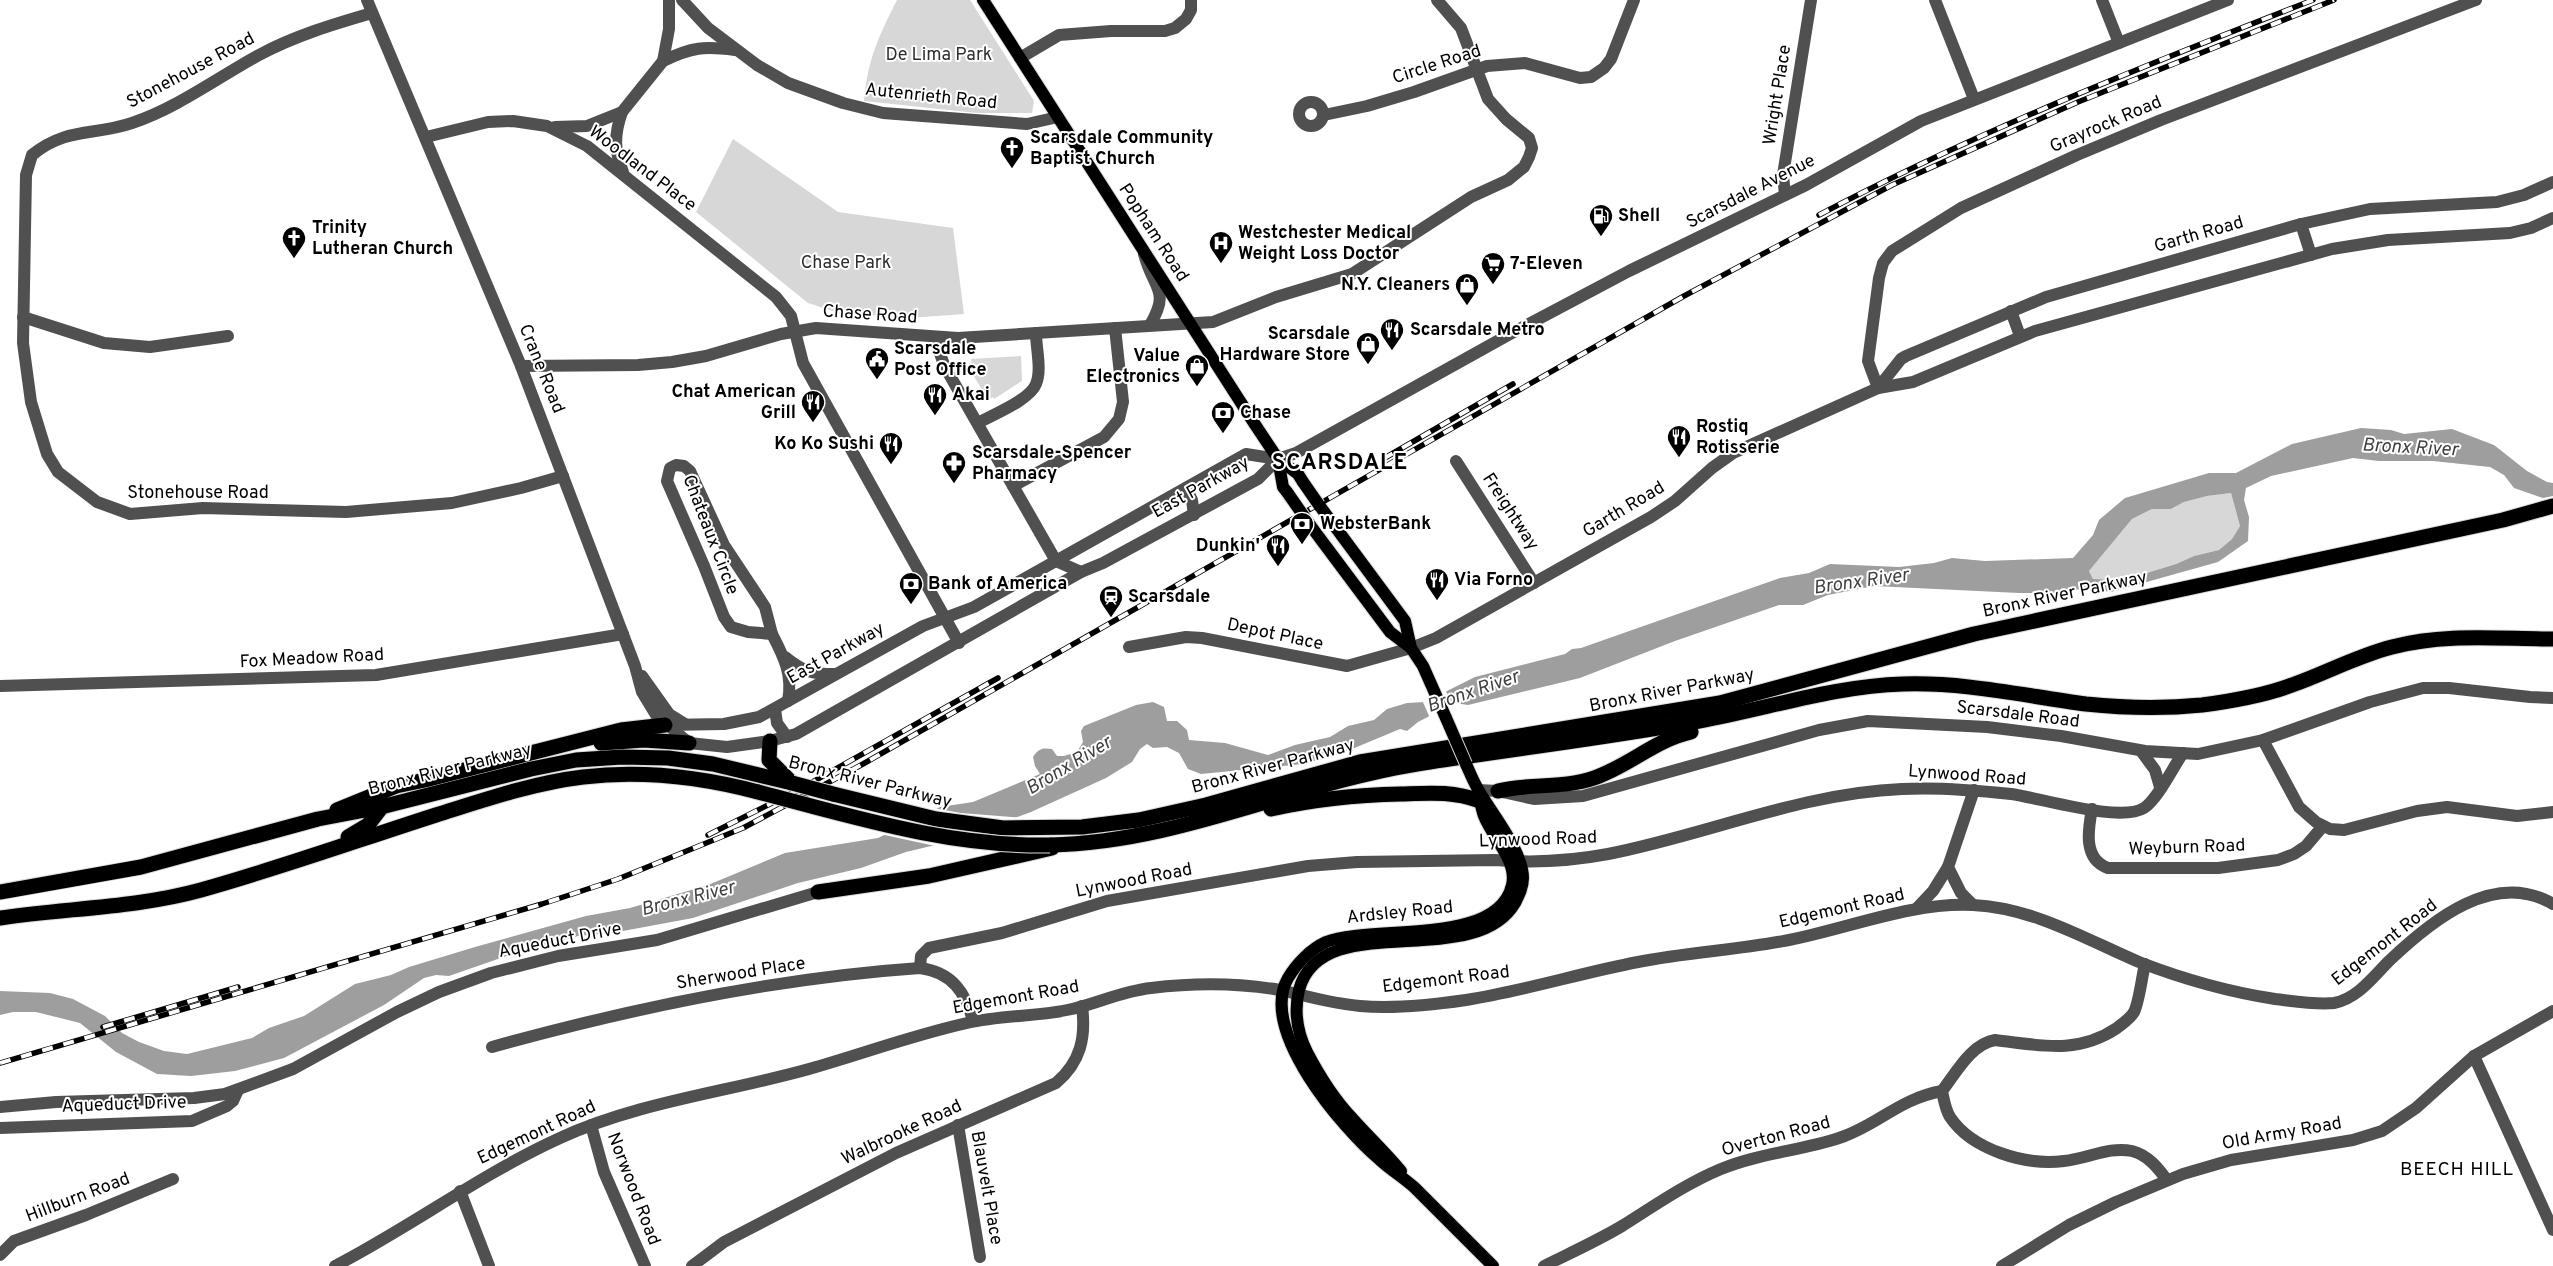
<svg xmlns="http://www.w3.org/2000/svg" width="2553" height="1266" viewBox="0 0 2553 1266" font-family="Overpass,sans-serif">
<style>
.green{fill:#d7d7d7}
.water{fill:#9e9e9e;fill-rule:evenodd}
.pier{fill:#fff}
.lines{fill:none;stroke-linecap:round;stroke-linejoin:round}
.major-casing{stroke:#dbdbdb;stroke-width:14}
.highway-casing{stroke:#dbdbdb;stroke-width:17}
.minor{stroke:#505050;stroke-width:12}
.major{stroke:#000;stroke-width:12}
.highway{stroke:#000;stroke-width:15}
.rail-casing{stroke:#000;stroke-width:5.5}
.rail{stroke:#fff;stroke-width:4;stroke-dasharray:11;stroke-linecap:butt}
.major-bridge-casing{stroke:#dbdbdb;stroke-width:14;stroke-linecap:butt}
.highway-bridge-casing{stroke:#dbdbdb;stroke-width:17;stroke-linecap:butt}
.major-bridge{stroke:#000;stroke-width:12}
.highway-bridge{stroke:#000;stroke-width:15}
.labels{text-anchor:middle;dominant-baseline:central;stroke-width:4;stroke-linejoin:round;paint-order:stroke}
.park-label{font-size:18px;fill:#2e2e2e;stroke:#fff}
.street-label{font-size:18px;fill:#000;stroke:#fff}
.poi-label{font-size:18px;font-weight:bold;fill:#000;stroke:#fff;text-anchor:start}
.water-label{font-size:19px;font-style:italic;fill:#3f3f3f;stroke:#fff}
.neighbourhood-label{font-size:19px;letter-spacing:1px;fill:#000;stroke:#fff}
.district-label{font-size:22px;font-weight:bold;letter-spacing:1px;fill:#000;stroke:#fff}
</style>
<rect width="100%" height="100%" fill="#fff"/>
<g class="green">
<path d="M897,0H970L1034,101L1032,113H977L864,101C867,61 879,35 897,0Z"/>
<polygon points="733,139 838,212 953,228 964,314 909,318 836,312 808,303 696,212"/>
<polygon points="1021,356 1022,381 994,399 993,397 988,400 969,368 972,366 971,359"/>
<polygon points="2231,493 2240,526 2232,539 2219,550 2194,556 2176,564 2124,580 2093,579 2089,571 2132,519 2152,509 2171,509 2184,502 2207,496"/>
</g>
<path class="water" d="M2361,428L2391,430L2404,434L2452,429L2494,445L2527,471L2547,482L2553,483V496L2543,498L2514,488L2504,475L2490,467L2433,461H2379L2353,458L2271,476L2246,488L2244,500L2249,517L2248,541L2218,562L2111,592L2085,588L2060,593H2019L1874,586L1828,595L1803,605H1779L1675,641L1580,678L1468,705L1455,703L1418,722L1407,731L1400,729L1340,754L1303,764L1201,774L1188,769L1179,753L1167,747L1153,748L1147,744L1140,749L1132,762L1106,778L1031,812L952,841L906,852L861,868L798,883L693,918L612,933L578,936L512,954L449,976L436,975L424,978L384,1005L284,1058L235,1071L191,1076L157,1074L116,1052L80,1023L36,1012H13L0,1015V991L50,993L73,999L105,1016L122,1033L139,1042L164,1051L187,1054L252,1038L269,1028L304,1016L355,984L391,975L409,967L475,947L586,916L630,908L708,885L785,853L878,838L940,807L973,802L1040,774L1035,766L1033,757C1039,748 1043,748 1052,749L1057,756H1064L1077,752L1083,742L1081,731L1084,726L1136,705L1153,702L1164,707L1167,721H1177L1187,730L1189,740L1225,743L1268,755L1295,745L1330,737L1348,726L1374,720L1387,709L1407,703L1425,702L1475,677L1565,654L1572,649L1581,648L1780,578L1809,573L1830,564L1899,567L1934,563L1952,558L1985,561L2073,558L2093,535L2099,520L2125,498L2209,473H2236L2292,444ZM2231,493L2240,526L2232,539L2219,550L2194,556L2176,564L2124,580L2093,579L2089,571L2132,519L2152,509H2171L2184,502L2207,496Z"/>
<g class="pier">
<polygon points="1445,689 1453,707 1430,718 1422,700"/>
<polygon points="933,808 961,813 1024,818 940,847 880,834"/>
</g>
<g class="lines">
<g class="major-casing">
<g id="major">
<polyline points="983,0 1254,423 1278,459 1298,474 1303,482"/>
<polyline points="1278,459 1283,487 1287,492"/>
<polyline points="1319,505 1405,621 1411,648"/>
<polyline points="1310,525 1390,632 1411,648 1423,666 1446,718"/>
<path d="M1478,790C1480,799 1481,808 1484,816C1492,837 1518,861 1512,885C1498,947 1372,924 1326,942C1311,949 1297,963 1288,978C1258,1030 1342,1128 1380,1160C1391,1170 1404,1178 1415,1188C1441,1214 1467,1240 1493,1266"/>
<path d="M1401,1171C1385,1152 1368,1136 1352,1118C1334,1099 1319,1075 1307,1052C1297,1032 1294,1011 1299,990C1321,906 1474,973 1515,903C1519,895 1523,887 1523,878C1523,851 1492,814 1479,791C1474,783 1470,773 1466,764"/>
</g>
</g>
<g class="highway-casing">
<g id="highway">
<polyline points="770,741 769,760 792,783"/>
<polyline points="601,743 644,740 689,743"/>
<path d="M1498,791C1530,783 1562,789 1594,778C1629,766 1655,740 1691,732"/>
<polyline points="833,794 936,819 1003,828 1082,827 1139,820 1206,805 1360,762 1720,703 1974,634 2503,520 2553,506"/>
<path d="M1271,809C1315,799 1356,795 1401,794C1430,793 1452,791 1480,801"/>
<polyline points="337,810 396,786 425,780 621,730 665,725"/>
<polyline points="348,837 368,825 384,804"/>
<path d="M1050,845C1177,843 1293,784 1417,764C1511,749 1605,738 1699,721C1767,709 1833,686 1903,684C1966,682 2025,696 2086,704C2124,708 2163,709 2202,705C2232,701 2263,696 2292,685C2326,673 2357,656 2392,647C2445,633 2499,639 2553,639"/>
<polyline points="0,892 141,867 318,819 381,807 531,769 576,760 622,757 668,758 713,764 792,783"/>
<polyline points="818,892 929,876 1052,848"/>
<path d="M0,918C67,908 136,908 201,890C280,868 358,840 436,815C484,800 533,783 583,777C642,770 701,777 758,792"/>
</g>
</g>
<g class="minor">
<polyline points="367,0 521,366 635,666 642,692 656,715 689,743 727,747 770,741 796,734 1081,572 1103,563 1258,479 1278,459"/>
<polyline points="682,0 708,28 757,65 788,83 843,103 883,113 1027,124 1058,117"/>
<polyline points="1935,0 1974,99"/>
<polyline points="2102,0 2119,43"/>
<path d="M372,13C334,24 294,36 259,55C217,78 177,108 132,123C94,136 66,127 32,155L26,175L23,343L31,402L47,454L58,472L97,502L130,514L203,508L346,512L452,503L521,488L563,476"/>
<polyline points="1020,58 1059,35 1111,31 1165,31 1175,28 1186,19 1191,10 1191,0"/>
<path d="M663,61C692,47 704,46 735,50"/>
<circle cx="1311" cy="114" r="12"/>
<path d="M622,112C614,135 614,150 623,172"/>
<polyline points="1324,115 1367,106 1414,92 1487,66 1525,63 1580,78 1591,77 1604,68 1611,59 1634,0"/>
<polyline points="555,127 587,126 622,112 663,61 669,29 669,0"/>
<polyline points="426,137 488,122 513,121 547,126 587,146 776,297 791,316 803,363 959,643"/>
<polyline points="1785,195 1783,175 1811,0"/>
<polyline points="2301,224 2311,255"/>
<path d="M1144,254C1153,289 1171,290 1150,325"/>
<polyline points="2011,311 2020,336"/>
<polyline points="23,317 104,343 150,347 228,336"/>
<polyline points="939,338 939,351 945,367 1056,561 1081,572"/>
<polyline points="521,366 638,365 672,362 706,356 781,334 816,328 958,338 1213,322 1276,297 1352,274 1471,197 1508,180 1524,167 1529,157 1532,148 1529,138 1506,119 1488,99 1461,28 1437,0"/>
<polyline points="1878,388 1868,361 1879,278 1883,263 1892,251 1961,208 2077,155 2161,120 2476,0"/>
<polyline points="1878,388 1901,359 1906,356 2046,297 2301,224 2370,209 2497,202 2524,195 2553,182"/>
<path d="M978,423C992,415 1030,400 1036,384C1042,370 1036,348 1036,333"/>
<polyline points="1456,461 1534,583"/>
<polygon points="676,465 684,466 690,471 724,545 765,607 772,634 748,632 731,627 724,617 704,566 667,481 670,468"/>
<polyline points="1013,486 1104,437 1119,419 1123,402 1115,328"/>
<polyline points="1186,488 1192,500 1194,515"/>
<path d="M772,634C784,657 793,675 788,701"/>
<polyline points="1129,647 1186,637 1202,638 1347,666 1411,648 1436,638 1651,517 1675,501 1712,468 1733,453 1878,388 1913,382 2035,331 2332,249 2388,240 2510,233 2531,228 2553,218"/>
<path d="M785,657C804,672 811,674 835,674"/>
<polyline points="642,676 669,714 685,724"/>
<polyline points="0,686 376,675 623,634"/>
<polyline points="775,709 777,723 787,737"/>
<polyline points="665,725 724,724 759,717 923,626 974,607 1246,454 1278,459 1296,453 1510,334 1629,271 1806,185 1921,121 2228,0"/>
<polyline points="2263,740 2299,807 2316,822 2330,829 2344,830 2417,811 2447,807 2517,816 2553,812"/>
<polyline points="2141,751 2155,770 2160,787"/>
<polyline points="1478,790 1498,791 1534,799 1583,796 1819,730 1868,721 1987,727 2061,736 2145,751 2198,754 2263,740 2370,702 2423,688 2449,688 2530,697 2553,698"/>
<path d="M2092,809C2088,830 2083,859 2108,868H2218L2278,860L2294,854L2306,846L2323,826"/>
<polyline points="1973,905 1961,893 1948,867 1974,790"/>
<polyline points="1916,909 1933,891 1948,867"/>
<path d="M2145,964C2142,976 2139,1003 2134,1012C2130,1019 2123,1023 2117,1028C2077,1055 2039,1045 1995,1040C1971,1044 1956,1073 1942,1091C1944,1100 1945,1109 1950,1117C1972,1150 2026,1166 2064,1161C2087,1159 2109,1146 2132,1151C2148,1155 2158,1168 2167,1180"/>
<path d="M920,968L921,956L929,948L1002,933L1107,901L1308,866L1357,862L1495,860C1532,863 1571,861 1608,854C1706,835 1801,793 1902,789C1938,787 1974,790 2011,794C2041,798 2120,823 2144,808C2158,799 2173,767 2183,753"/>
<path d="M492,1047C632,1008 774,978 920,968C952,972 966,993 973,1021"/>
<polyline points="2474,1056 2553,1230"/>
<polyline points="0,1107 56,1102 194,1098 225,1094 293,1069 397,1012 439,992 491,973 558,956 657,940 818,892"/>
<polyline points="591,1125 604,1172 645,1266"/>
<polyline points="958,1125 980,1257"/>
<polyline points="0,1128 192,1121 227,1106 233,1101 238,1090"/>
<polyline points="460,1191 489,1266"/>
<polyline points="0,1255 14,1241 86,1215 173,1179"/>
<path d="M335,1266C412,1226 481,1174 560,1138C638,1102 727,1092 809,1069C862,1054 913,1035 967,1023C1001,1015 1037,1017 1072,1009C1098,1003 1123,991 1151,988C1192,983 1239,983 1280,990C1307,996 1333,1004 1360,1006C1395,1009 1432,1005 1466,1000C1524,991 1580,973 1638,962C1688,952 1739,950 1789,940C1850,928 1911,902 1973,905C2034,908 2085,939 2139,962C2183,979 2229,992 2275,999C2293,1001 2315,1005 2334,1003C2357,999 2373,977 2389,961C2431,921 2494,869 2553,904"/>
<path d="M692,1266L724,1242L896,1153L1056,1083C1081,1062 1086,1037 1082,1006"/>
<path d="M1544,1266C1570,1253 1597,1241 1622,1226C1654,1206 1685,1184 1721,1169C1760,1153 1800,1151 1839,1138C1877,1126 1898,1099 1942,1091"/>
<polyline points="2002,1266 2069,1225 2116,1202 2183,1174 2231,1160 2353,1140 2382,1131 2416,1108 2474,1056 2553,1011"/>
</g>
<use href="#major" class="major"/>
<use href="#highway" class="highway"/>
<g class="rail-casing">
<g id="rail">
<path d="M1819,215C1978,131 2146,65 2313,0"/>
<polyline points="1383,459 1513,384"/>
<polyline points="708,835 800,789 998,678"/>
<polyline points="103,1027 238,987"/>
<polyline points="0,1063 542,904 618,879 743,828 863,764 1684,296 1892,185 2078,102 2334,0"/>
</g>
</g>
<use href="#rail" class="rail"/>
<g class="major-bridge-casing">
<g id="major-bridge">
<polyline points="1303,482 1319,505"/>
<polyline points="1287,492 1310,525"/>
<polyline points="1446,718 1466,764"/>
</g>
</g>
<g class="highway-bridge-casing">
<g id="highway-bridge">
<polyline points="792,783 833,794"/>
<path d="M758,792C854,817 949,847 1050,845"/>
</g>
</g>
<use href="#major-bridge" class="major-bridge"/>
<use href="#highway-bridge" class="highway-bridge"/>
</g>
<defs>
<g id="church-pin" transform="scale(1.25)"><path d="M0 17L-7.5 6A9.5 9.5 0 1 1 7.5 6Z" fill="#000" stroke="#fff"/><path d="M-1.2-6h2.4v3.5h3.3v2.4h-3.3V6h-2.4V-.1h-3.3v-2.4h3.3Z" fill="#fff"/></g>
<g id="fuel-pin" transform="scale(1.25)"><path d="M0 17L-7.5 6A9.5 9.5 0 1 1 7.5 6Z" fill="#000" stroke="#fff"/><path d="M-5.5-6h7V0h2V4h1.3V-2.5L3-4.5l.8-.8L6-3V5H2.5V1h-1V6h-7ZM-4.2-4.7v3.2H.2V-4.7Z" fill="#fff"/></g>
<g id="hospital-pin" transform="scale(1.25)"><path d="M0 17L-7.5 6A9.5 9.5 0 1 1 7.5 6Z" fill="#000" stroke="#fff"/><path d="M-5-5h3v3.5h4V-5h3V5h-3V1.5h-4V5h-3Z" fill="#fff"/></g>
<g id="supermarket-pin" transform="scale(1.25)"><path d="M0 17L-7.5 6A9.5 9.5 0 1 1 7.5 6Z" fill="#000" stroke="#fff"/><path d="M-6-5.5h2.5l.6 2H6L4.5 2H-2.5L-4.4-4H-6ZM-1.5 3.2a1.3 1.3 0 1 0 .1 0ZM3 3.2a1.3 1.3 0 1 0 .1 0Z" fill="#fff"/></g>
<g id="shop-pin" transform="scale(1.25)"><path d="M0 17L-7.5 6A9.5 9.5 0 1 1 7.5 6Z" fill="#000" stroke="#fff"/><path d="M-5-2.5h2.3a2.7 3.5 0 0 1 5.4 0H5L5.5 6h-11ZM-1.5-2.5h3a1.5 2.3 0 0 0-3 0Z" fill="#fff"/></g>
<g id="restaurant-pin" transform="scale(1.25)"><path d="M0 17L-7.5 6A9.5 9.5 0 1 1 7.5 6Z" fill="#000" stroke="#fff"/><path d="M-5-6h1v4h1v-4h1v4h1v-4h1v5L-1.5 .5V6h-2V.5L-5-1ZM5-6V6H3V1.5H1.5Q1.5-4 5-6Z" fill="#fff"/></g>
<g id="civic-pin" transform="scale(1.25)"><path d="M0 17L-7.5 6A9.5 9.5 0 1 1 7.5 6Z" fill="#000" stroke="#fff"/><path d="M-.6-6.5H3V-4.5H.6V-3L4-1V1h2V6H-6V1h2V-1L-.6-3ZM-1.2 2.5V6h2.4V2.5Z" fill="#fff"/></g>
<g id="bank-pin" transform="scale(1.25)"><path d="M0 17L-7.5 6A9.5 9.5 0 1 1 7.5 6Z" fill="#000" stroke="#fff"/><path d="M-6-4H6V4H-6ZM0-2.3a2.3 2.3 0 1 0 0 4.6a2.3 2.3 0 1 0 0-4.6Z" fill="#fff"/></g>
<g id="pharmacy-pin" transform="scale(1.25)"><path d="M0 17L-7.5 6A9.5 9.5 0 1 1 7.5 6Z" fill="#000" stroke="#fff"/><path d="M-2-6h4v4h4v4h-4v4h-4v-4h-4v-4h4Z" fill="#fff"/></g>
<g id="station-pin" transform="scale(1.25)"><path d="M0 17L-7.5 6A9.5 9.5 0 1 1 7.5 6Z" fill="#000" stroke="#fff"/><path d="M-3-6H3Q5-6 5-4V2Q5 4 3 4L4.5 6H3L1.5 4h-3L-3 6H-4.5L-3 4Q-5 4-5 2V-4Q-5-6-3-6ZM-3.5-4v3h7v-3ZM-3.5 1v1.5H-2V1ZM2 1v1.5H3.5V1Z" fill="#fff"/></g>
</defs>
<g fill-rule="evenodd">
<use href="#church-pin" x="1012" y="148"/>
<use href="#fuel-pin" x="1601" y="216"/>
<use href="#church-pin" x="294" y="238"/>
<use href="#hospital-pin" x="1221" y="243"/>
<use href="#supermarket-pin" x="1493" y="264"/>
<use href="#shop-pin" x="1467" y="285"/>
<use href="#restaurant-pin" x="1392" y="330"/>
<use href="#shop-pin" x="1368" y="344"/>
<use href="#civic-pin" x="877" y="359"/>
<use href="#shop-pin" x="1197" y="366"/>
<use href="#restaurant-pin" x="935" y="395"/>
<use href="#restaurant-pin" x="813" y="402"/>
<use href="#bank-pin" x="1223" y="413"/>
<use href="#restaurant-pin" x="1679" y="437"/>
<use href="#restaurant-pin" x="891" y="444"/>
<use href="#pharmacy-pin" x="954" y="463"/>
<use href="#bank-pin" x="1302" y="524"/>
<use href="#restaurant-pin" x="1278" y="546"/>
<use href="#restaurant-pin" x="1437" y="580"/>
<use href="#bank-pin" x="911" y="584"/>
<use href="#station-pin" x="1111" y="597"/>
</g>
<g class="labels">
<g class="park-label">
<text x="939" y="55">De Lima Park</text>
<text x="846" y="263">Chase Park</text>
</g>
<g class="street-label">
<text transform="translate(1437 65) rotate(-18)">Circle Road</text>
<text transform="translate(191 71) rotate(-28)">Stonehouse Road</text>
<text transform="translate(1778 95) rotate(-81)">Wright Place</text>
<text transform="translate(931 97) rotate(6)">Autenrieth Road</text>
<text transform="translate(2106 125) rotate(-23)">Grayrock Road</text>
<text transform="translate(642 169) rotate(37)">Woodland Place</text>
<text transform="translate(1751 192) rotate(-27)">Scarsdale Avenue</text>
<text transform="translate(1153 233) rotate(57)">Popham Road</text>
<text transform="translate(2199 235) rotate(-16)">Garth Road</text>
<text transform="translate(870 315) rotate(4)">Chase Road</text>
<text transform="translate(541 369) rotate(68)">Crane Road</text>
<text transform="translate(1201 488) rotate(-29)">East Parkway</text>
<text x="198" y="493">Stonehouse Road</text>
<text transform="translate(1624 510) rotate(-31)">Garth Road</text>
<text transform="translate(1510 512) rotate(57)">Freightway</text>
<text transform="translate(710 535) rotate(69)">Chateaux Circle</text>
<text transform="translate(2065 595) rotate(-12)">Bronx River Parkway</text>
<text transform="translate(1275 635) rotate(12)">Depot Place</text>
<text transform="translate(836 654) rotate(-29)">East Parkway</text>
<text transform="translate(312 659) rotate(-3)">Fox Meadow Road</text>
<text transform="translate(1672 691) rotate(-11)">Bronx River Parkway</text>
<text transform="translate(2018 715) rotate(7)">Scarsdale Road</text>
<text transform="translate(1273 767) rotate(-15)">Bronx River Parkway</text>
<text transform="translate(450 770) rotate(-14)">Bronx River Parkway</text>
<text transform="translate(1967 776) rotate(4)">Lynwood Road</text>
<text transform="translate(870 783) rotate(14)">Bronx River Parkway</text>
<text transform="translate(1538 840) rotate(-2)">Lynwood Road</text>
<text transform="translate(2187 848) rotate(-2)">Weyburn Road</text>
<text transform="translate(1134 881) rotate(-11)">Lynwood Road</text>
<text transform="translate(1842 909) rotate(-13)">Edgemont Road</text>
<text transform="translate(1400 913) rotate(-6)">Ardsley Road</text>
<text transform="translate(560 941) rotate(-11)">Aqueduct Drive</text>
<text transform="translate(2385 943) rotate(-38)">Edgemont Road</text>
<text transform="translate(741 974) rotate(-9)">Sherwood Place</text>
<text transform="translate(1446 980) rotate(-7)">Edgemont Road</text>
<text transform="translate(1016 998) rotate(-10)">Edgemont Road</text>
<text transform="translate(124 1105) rotate(-2)">Aqueduct Drive</text>
<text transform="translate(537 1133) rotate(-25)">Edgemont Road</text>
<text transform="translate(902 1133) rotate(-25)">Walbrooke Road</text>
<text transform="translate(2282 1134) rotate(-10)">Old Army Road</text>
<text transform="translate(1776 1137) rotate(-15)">Overton Road</text>
<text transform="translate(986 1188) rotate(80)">Blauvelt Place</text>
<text transform="translate(633 1189) rotate(69)">Norwood Road</text>
<text transform="translate(78 1198) rotate(-21)">Hillburn Road</text>
</g>
<g class="poi-label">
<text x="1030" y="138">Scarsdale Community<tspan x="1030" dy="21">Baptist Church</tspan></text>
<text x="1618" y="216">Shell</text>
<text x="312" y="228">Trinity<tspan x="312" dy="21">Lutheran Church</tspan></text>
<text x="1238" y="233">Westchester Medical<tspan x="1238" dy="21">Weight Loss Doctor</tspan></text>
<text x="1510" y="264">7-Eleven</text>
<text x="1450" y="285" text-anchor="end">N.Y. Cleaners</text>
<text x="1410" y="330">Scarsdale Metro</text>
<text x="1350" y="334" text-anchor="end">Scarsdale<tspan x="1350" dy="21">Hardware Store</tspan></text>
<text x="894" y="349">Scarsdale<tspan x="894" dy="21">Post Office</tspan></text>
<text x="1180" y="356" text-anchor="end">Value<tspan x="1180" dy="21">Electronics</tspan></text>
<text x="796" y="392" text-anchor="end">Chat American<tspan x="796" dy="21">Grill</tspan></text>
<text x="952" y="395">Akai</text>
<text x="1240" y="413">Chase</text>
<text x="1696" y="427">Rostiq<tspan x="1696" dy="21">Rotisserie</tspan></text>
<text x="874" y="444" text-anchor="end">Ko Ko Sushi</text>
<text x="972" y="453">Scarsdale-Spencer<tspan x="972" dy="21">Pharmacy</tspan></text>
<text x="1320" y="524">WebsterBank</text>
<text x="1260" y="546" text-anchor="end">Dunkin'</text>
<text x="1454" y="580">Via Forno</text>
<text x="928" y="584">Bank of America</text>
<text x="1128" y="597">Scarsdale</text>
</g>
<g class="water-label">
<text transform="translate(2410 448) rotate(3)">Bronx River</text>
<text transform="translate(1861 582) rotate(-8)">Bronx River</text>
<text transform="translate(1473 692) rotate(-19)">Bronx River</text>
<text transform="translate(1069 766) rotate(-31)">Bronx River</text>
<text transform="translate(688 899) rotate(-14)">Bronx River</text>
</g>
<g class="neighbourhood-label">
<text x="2457" y="1170">BEECH HILL</text>
</g>
<g class="district-label">
<text x="1340" y="463">SCARSDALE</text>
</g>
</g>
</svg>
